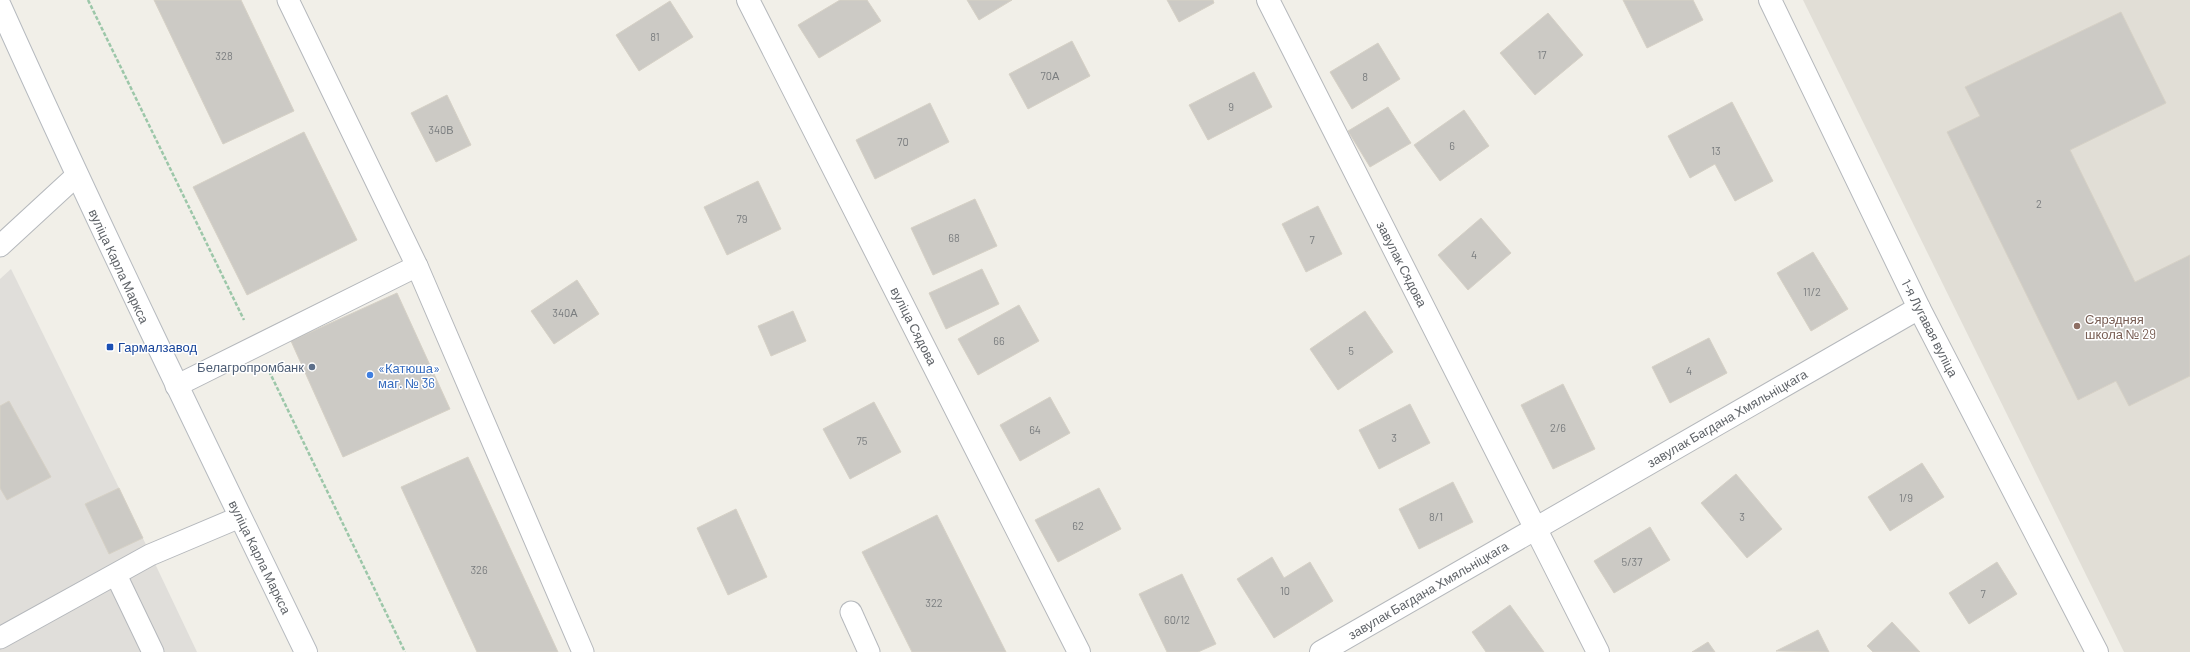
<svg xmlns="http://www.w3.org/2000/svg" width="2190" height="652" viewBox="0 0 2190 652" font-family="Barlow,sans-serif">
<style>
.industrial{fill:#e0deda}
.education{fill:#e1ded6}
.building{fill:#cccac5;stroke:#d6d1c6}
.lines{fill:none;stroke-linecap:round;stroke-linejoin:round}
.service-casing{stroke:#b5b8bc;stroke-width:23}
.minor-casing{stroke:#b5b8bc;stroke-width:24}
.secondary-casing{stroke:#b6babf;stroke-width:24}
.path{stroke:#9cc7a9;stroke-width:2.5;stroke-dasharray:4 2;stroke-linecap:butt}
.service{stroke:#fff;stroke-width:21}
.minor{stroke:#fff;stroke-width:22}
.secondary{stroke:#fff;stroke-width:22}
.education-dot{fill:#8d6e63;stroke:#fff;stroke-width:1.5}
.transit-dot{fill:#1a4fb4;stroke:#fff;stroke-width:1.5}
.service-dot{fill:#5c6f8a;stroke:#fff;stroke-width:1.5}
.shop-dot{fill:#3f7fe0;stroke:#fff;stroke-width:1.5}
.labels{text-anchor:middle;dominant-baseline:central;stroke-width:3;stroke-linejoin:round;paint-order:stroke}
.number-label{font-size:11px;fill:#7a7d7f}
.street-label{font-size:13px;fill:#5f6368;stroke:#fff}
.education-label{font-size:13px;fill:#785e54;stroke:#fff;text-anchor:start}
.transit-label{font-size:13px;fill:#164399;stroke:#fff;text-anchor:start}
.service-label{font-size:13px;fill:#4e5e75;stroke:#fff;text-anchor:end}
.shop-label{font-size:13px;fill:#366cbe;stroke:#fff;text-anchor:start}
</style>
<rect width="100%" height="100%" fill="#f1efe8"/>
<polygon class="industrial" points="11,269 119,488 197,652 0,652 0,279"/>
<polygon class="education" points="1803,0 2190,0 2190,652 2124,652"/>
<g class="building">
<polygon points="154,0 241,0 294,111 223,144"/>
<polygon points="840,0 867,0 881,21 819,58 798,25"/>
<polygon points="967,0 1012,0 979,20"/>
<polygon points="1167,0 1213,0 1214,3 1179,22"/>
<polygon points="1623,0 1693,0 1703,20 1647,48"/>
<polygon points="670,1 693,37 639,71 616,35"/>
<polygon points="2121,12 2166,103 2070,150 2135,282 2190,255 2190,376 2129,406 2116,381 2078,400 1947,132 1980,116 1965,87"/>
<polygon points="1548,13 1583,55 1535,95 1500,53"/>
<polygon points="1072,41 1090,76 1028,109 1009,74"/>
<polygon points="1378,43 1400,79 1352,109 1330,72"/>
<polygon points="1254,72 1272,107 1208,140 1189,105"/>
<polygon points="447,95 471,145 436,162 411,113"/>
<polygon points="1732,102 1773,181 1735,201 1715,164 1690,178 1668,136"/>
<polygon points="930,103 949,142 875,179 856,140"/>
<polygon points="1388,107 1411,143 1370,167 1348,131"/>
<polygon points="1464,110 1489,146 1440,181 1414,145"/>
<polygon points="304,132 357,240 247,295 193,187"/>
<polygon points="758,181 781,229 727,255 704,207"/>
<polygon points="975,199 997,246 933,275 911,228"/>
<polygon points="1318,206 1342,254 1306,272 1282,224"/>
<polygon points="1481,218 1511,253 1468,290 1438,255"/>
<polygon points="1813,252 1848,309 1811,331 1777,273"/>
<polygon points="982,269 999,304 946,329 929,293"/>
<polygon points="577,280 599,314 554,344 531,311"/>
<polygon points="397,293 450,409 343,457 291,341"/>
<polygon points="1019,305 1039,341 978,375 958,339"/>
<polygon points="793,311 806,341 771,356 758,326"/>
<polygon points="1365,311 1393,352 1338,390 1310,349"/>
<polygon points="1709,338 1727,373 1670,403 1652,367"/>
<polygon points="1563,384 1595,449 1553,469 1521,405"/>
<polygon points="1050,397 1070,433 1020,461 1000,425"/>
<polygon points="9,401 51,477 7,500 0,488 0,406"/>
<polygon points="874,402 901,452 850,479 823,429"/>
<polygon points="1410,404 1430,443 1379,469 1359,430"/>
<polygon points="468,457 558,652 477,652 401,487"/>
<polygon points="1922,463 1944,497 1890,531 1868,497"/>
<polygon points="1736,474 1782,529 1747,558 1701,503"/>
<polygon points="1453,482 1473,522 1419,549 1399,509"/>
<polygon points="119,488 143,538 109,554 85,504"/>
<polygon points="1099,488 1121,529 1058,562 1035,520"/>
<polygon points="736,509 767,577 728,595 697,528"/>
<polygon points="937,515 1006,652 912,652 862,552"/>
<polygon points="1650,527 1670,560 1614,593 1594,561"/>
<polygon points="1272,557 1284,578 1310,562 1333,601 1274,638 1237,579"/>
<polygon points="1997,562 2017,594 1969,624 1949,593"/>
<polygon points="1182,574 1216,644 1198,652 1167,652 1139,594"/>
<polygon points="1510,605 1544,652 1486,652 1472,632"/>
<polygon points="1892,622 1920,652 1873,652 1867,646"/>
<polygon points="1818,630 1829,652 1776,651"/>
<polygon points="1708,642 1715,652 1692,652"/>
</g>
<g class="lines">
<g class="service-casing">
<g id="service">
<polyline points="0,246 76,176"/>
<polyline points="417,266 583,652"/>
<polyline points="176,386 417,266 288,0"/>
<polyline points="116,575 153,652"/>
<polyline points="851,612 869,652"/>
<polyline points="0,638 150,555 240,517"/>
</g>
</g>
<g class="minor-casing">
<g id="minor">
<polyline points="748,0 1079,652"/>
<polyline points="1268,0 1598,652"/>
<polyline points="1770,0 1919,308 2097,652"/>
<polyline points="1321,652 1919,308"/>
</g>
</g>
<g class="secondary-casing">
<path id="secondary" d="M0,6C98,224 202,438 306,652"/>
</g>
<g class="path">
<polyline points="88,0 244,320"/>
<polyline points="269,371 405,652"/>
</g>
<use href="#service" class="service"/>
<use href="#minor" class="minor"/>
<use href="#secondary" class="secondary"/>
</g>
<circle class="education-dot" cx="2077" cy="326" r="4"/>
<rect class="transit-dot" x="106" y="343" width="8" height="8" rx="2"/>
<circle class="service-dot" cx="312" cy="367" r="4"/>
<circle class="shop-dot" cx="370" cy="375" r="4"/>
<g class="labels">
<g class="number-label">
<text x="655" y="36">81</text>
<text x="1542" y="54">17</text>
<text x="224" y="55">328</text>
<text x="1050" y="75">70А</text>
<text x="1365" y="76">8</text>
<text x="1231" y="106">9</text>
<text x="441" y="129">340В</text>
<text x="903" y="141">70</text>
<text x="1452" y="145">6</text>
<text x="1716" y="150">13</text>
<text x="2039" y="203">2</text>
<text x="742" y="218">79</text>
<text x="954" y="237">68</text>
<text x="1312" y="239">7</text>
<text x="1474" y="254">4</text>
<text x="1812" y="291">11/2</text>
<text x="565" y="312">340А</text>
<text x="999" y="340">66</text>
<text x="1351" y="350">5</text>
<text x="1689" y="370">4</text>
<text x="1558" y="427">2/6</text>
<text x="1035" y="429">64</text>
<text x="1394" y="437">3</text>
<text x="862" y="440">75</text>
<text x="1906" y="497">1/9</text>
<text x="1436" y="516">8/1</text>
<text x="1742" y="516">3</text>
<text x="1078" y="525">62</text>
<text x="1632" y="561">5/37</text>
<text x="479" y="569">326</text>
<text x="1285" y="590">10</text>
<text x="1983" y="593">7</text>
<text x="934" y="602">322</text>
<text x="1177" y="619">60/12</text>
</g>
<g class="street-label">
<text transform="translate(1402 264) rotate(63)">завулак Сядова</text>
<text transform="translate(119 266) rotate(65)">вуліца Карла Маркса</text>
<text transform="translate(914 326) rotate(63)">вуліца Сядова</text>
<text transform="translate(1930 328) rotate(63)">1-я Лугавая вуліца</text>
<text transform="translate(1727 418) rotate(-30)">завулак Багдана Хмяльніцкага</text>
<text transform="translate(260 557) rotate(64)">вуліца Карла Маркса</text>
<text transform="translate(1428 590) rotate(-30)">завулак Багдана Хмяльніцкага</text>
</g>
<g class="education-label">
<text x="2085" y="319">Сярэдняя<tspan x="2085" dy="15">школа № 29</tspan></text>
</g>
<g class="transit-label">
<text x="118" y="347">Гармалзавод</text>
</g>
<g class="service-label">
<text x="304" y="367">Белагропромбанк</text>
</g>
<g class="shop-label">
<text x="378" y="368">«Катюша»<tspan x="378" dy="15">маг. № 36</tspan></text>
</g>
</g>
</svg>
